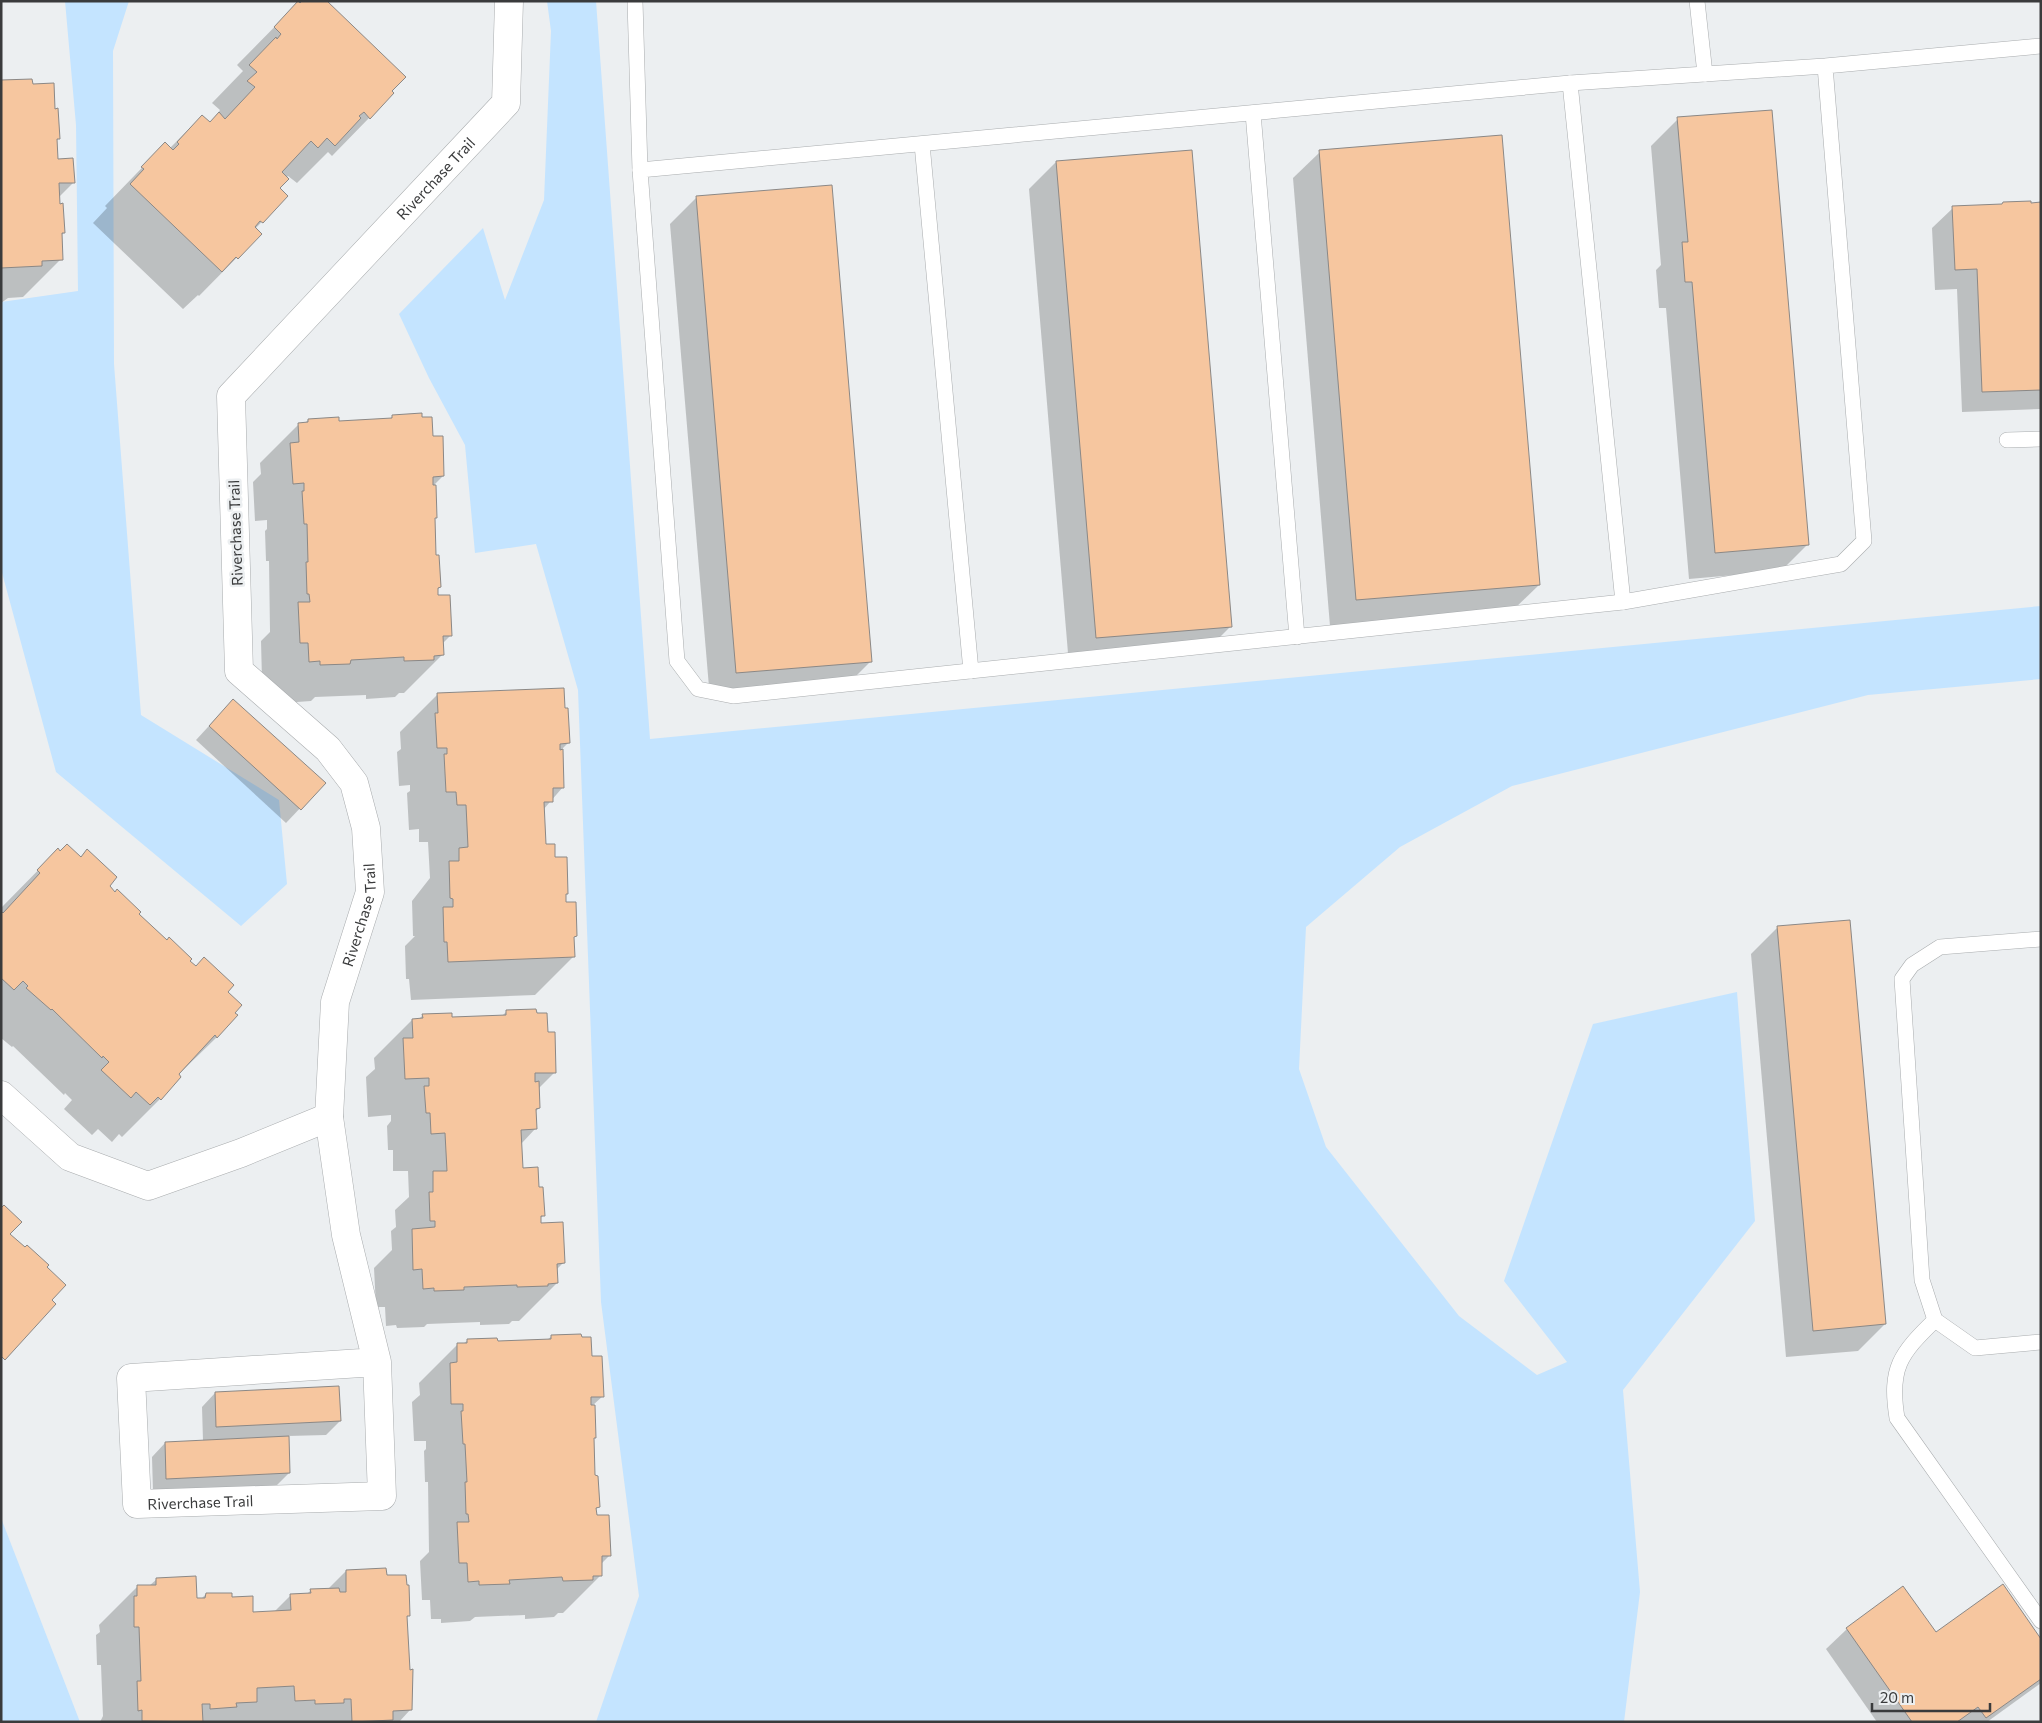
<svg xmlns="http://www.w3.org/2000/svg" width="2042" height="1723" viewBox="0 0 2042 1723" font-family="Commissioner,sans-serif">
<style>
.green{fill:#c4e4ff}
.shadow{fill:#0003}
.building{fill:#f6c69f;stroke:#8b8886}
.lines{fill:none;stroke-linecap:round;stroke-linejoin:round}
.lane-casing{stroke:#a9acae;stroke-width:16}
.street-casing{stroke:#a9acae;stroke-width:29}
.lane{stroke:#fff;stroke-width:15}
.street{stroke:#fff;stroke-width:28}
.labels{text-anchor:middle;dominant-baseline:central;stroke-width:5;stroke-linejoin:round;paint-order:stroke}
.street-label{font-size:15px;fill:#3a3b3c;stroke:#eceff1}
</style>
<rect width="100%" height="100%" fill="#eceff1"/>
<g class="green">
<polygon points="65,1 129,1 113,51 114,364 141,715 279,800 287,884 241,926 56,772 1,569 1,302 78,291 76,125"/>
<polygon points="547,1 596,1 650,739 2041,606 2041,679 1868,695 1512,786 1400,847 1306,927 1299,1069 1326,1147 1459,1316 1537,1375 1567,1362 1504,1281 1593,1024 1737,992 1755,1221 1623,1390 1640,1592 1624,1722 596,1722 639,1596 601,1302 578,690 536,544 475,553 465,445 429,378 399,314 483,228 505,300 544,200 551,31"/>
<polygon points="1,1518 80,1722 1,1722"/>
</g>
<g class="shadow">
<polygon points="298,3 391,91 369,118 332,156 328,152 297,183 288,176 286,178 278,188 286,196 255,229 260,234 199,296 198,295 183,309 93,223 107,208 105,206 165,144 170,148 202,116 209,123 212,121 220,110 212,103 243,71 237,65"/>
<polygon points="1,82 32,85 53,110 59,138 56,141 57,161 74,182 58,198 64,233 60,236 61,259 23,297 8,298 1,303"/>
<polygon points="1678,119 1808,544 1781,571 1689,579 1666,308 1659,308 1656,270 1661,265 1651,146"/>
<polygon points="1320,152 1539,585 1512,611 1330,626 1293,178"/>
<polygon points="1056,162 1231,626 1204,653 1069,665 1029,189"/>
<polygon points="697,197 871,661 844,688 710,699 670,224"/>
<polygon points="2030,204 2041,204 2041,409 1962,412 1957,289 1935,290 1932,228 1953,208"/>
<polygon points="393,416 421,419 432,437 443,476 435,484 435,557 440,587 437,590 437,597 451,635 442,644 442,655 404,693 399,693 395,697 366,699 366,695 315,697 311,701 283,703 272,699 271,680 262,680 261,641 270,632 269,561 266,561 265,531 267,529 267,520 255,521 253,482 261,474 260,463 298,425 304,424 308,420 338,423 389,420"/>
<polygon points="438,694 568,743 562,749 563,787 543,810 544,845 554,858 567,894 564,896 565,903 575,936 573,938 573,957 535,995 411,1000 409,979 406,979 405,946 415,936 413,936 412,901 430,878 428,842 419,842 419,829 409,830 407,793 410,791 410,785 399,786 397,752 401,749 400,732"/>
<polygon points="220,714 324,783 286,823 196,740"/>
<polygon points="58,850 108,886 189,961 226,992 217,1037 178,1075 160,1099 122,1137 119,1134 112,1142 98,1129 92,1135 64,1109 72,1100 65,1093 64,1095 13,1046 12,1047 1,1038 1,908"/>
<polygon points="1778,927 1885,1324 1858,1351 1786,1357 1751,954"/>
<polygon points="506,1012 546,1033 555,1072 538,1089 539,1108 535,1112 536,1128 521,1144 521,1169 538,1189 543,1216 539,1219 539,1224 563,1263 556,1270 557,1283 519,1321 512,1321 509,1324 480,1325 480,1322 427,1324 424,1327 397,1328 396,1325 386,1326 385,1307 376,1307 374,1268 392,1250 391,1231 396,1227 395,1210 409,1197 408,1171 393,1171 393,1150 388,1150 387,1126 391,1121 391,1115 368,1117 366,1077 375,1069 374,1058 412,1020 418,1020 423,1015 451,1018 502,1016"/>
<polygon points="552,1336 590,1357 603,1396 593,1405 594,1476 598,1507 595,1510 610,1555 601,1564 601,1575 563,1613 558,1613 554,1617 525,1619 525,1615 475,1617 470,1621 441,1623 441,1619 431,1619 430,1600 422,1600 420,1561 429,1552 428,1482 425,1482 424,1451 426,1449 426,1441 414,1441 412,1402 420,1395 419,1383 457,1345 463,1344 468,1340 497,1343 547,1340"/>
<polygon points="215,1393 340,1421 326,1435 288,1436 289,1473 275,1487 153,1492 152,1457 165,1443 203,1441 202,1407"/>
<polygon points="346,1571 386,1576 409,1615 406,1618 410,1710 399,1722 100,1722 103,1716 101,1665 97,1665 96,1635 100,1632 99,1625 137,1587 149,1586 157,1579 196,1600 201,1599 206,1594 231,1598 252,1613 274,1612 291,1595 306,1595 311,1590 327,1590"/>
<polygon points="1847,1629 2041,1641 2041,1683 1987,1722 1877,1722 1826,1649"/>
</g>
<g class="building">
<polygon points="298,1 300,3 302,1 327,1 406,77 392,91 394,93 370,119 364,112 359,116 361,118 335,146 327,138 318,148 311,141 282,172 289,179 280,188 288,196 263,223 260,221 255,227 262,234 238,259 236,257 222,272 130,184 144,169 141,167 165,142 173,150 179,144 177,142 202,115 210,122 219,112 225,119 255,87 247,81 257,72 249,65 276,37 277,39 281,34 274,27"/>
<polygon points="32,79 33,84 54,83 55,109 58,108 60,139 57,139 58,159 73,158 75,183 59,183 60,204 63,203 65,233 62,233 63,260 42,261 42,266 1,268 1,80"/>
<polygon points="1772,110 1809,545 1715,553 1692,282 1685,282 1682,242 1688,242 1677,117"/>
<polygon points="1502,135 1540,585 1356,600 1319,150"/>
<polygon points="1192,150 1232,627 1096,638 1056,161"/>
<polygon points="832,185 872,662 736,673 696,196"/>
<polygon points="2031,201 2031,203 2041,202 2041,390 1982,392 1977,269 1955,270 1952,206 2002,204 2003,202"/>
<polygon points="422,413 422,417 432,417 433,436 443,436 444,476 433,477 433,485 436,485 437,518 435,518 436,555 439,555 441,587 438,588 438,595 450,595 452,636 443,636 444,655 434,656 434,660 404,661 404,657 351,660 350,664 320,665 320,661 309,662 308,643 300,643 298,602 310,602 309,594 307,594 306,562 308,562 307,524 304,524 302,491 304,491 304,483 293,484 290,443 299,442 298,423 308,422 308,419 339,417 339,421 392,418 392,415"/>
<polygon points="564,688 565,708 568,708 570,743 560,744 560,750 563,749 564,788 553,788 553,802 544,802 546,844 555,844 555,857 567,857 568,894 566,894 566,902 576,902 577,936 574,937 575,957 448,962 447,942 444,942 443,907 453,907 453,899 450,898 449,861 459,861 459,848 468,847 466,805 457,805 456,792 446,792 444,754 447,754 447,748 437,748 435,713 438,713 437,693"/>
<polygon points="233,699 326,783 301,810 209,726"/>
<polygon points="67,844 81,857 87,849 117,877 110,886 115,892 117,889 141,912 139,914 167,940 169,937 192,959 190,961 196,966 204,957 234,985 228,992 242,1005 235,1013 238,1015 217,1038 215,1035 179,1074 181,1077 161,1100 158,1097 150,1105 136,1092 131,1098 101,1070 109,1062 103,1056 102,1058 52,1009 51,1010 26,988 28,986 23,981 14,990 1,978 1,911 3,913 40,873 37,870 58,848 60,851"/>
<polygon points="1850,920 1886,1324 1813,1331 1777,926"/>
<polygon points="536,1009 537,1013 547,1013 548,1032 555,1032 556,1073 535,1073 535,1082 539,1081 540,1108 536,1109 537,1129 521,1130 523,1168 538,1167 539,1187 543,1187 545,1216 541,1216 541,1223 563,1222 565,1263 557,1264 558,1283 548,1284 548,1286 517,1287 517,1285 464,1287 464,1290 434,1291 434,1288 423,1289 422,1269 413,1270 412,1229 435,1227 435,1221 430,1221 429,1192 433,1192 433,1171 447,1171 445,1133 431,1134 430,1113 426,1113 424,1086 429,1086 429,1078 405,1079 403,1038 413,1038 412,1019 423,1018 422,1014 452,1013 452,1017 506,1015 506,1010"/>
<polygon points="4,1205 22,1222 10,1234 25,1247 27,1245 49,1265 47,1267 66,1285 52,1300 56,1304 5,1360 1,1356 1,1208"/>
<polygon points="581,1334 582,1337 591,1337 592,1356 602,1356 604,1397 591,1397 591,1405 595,1405 596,1438 594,1438 595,1475 598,1476 600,1507 596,1508 597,1515 609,1515 611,1556 602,1556 602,1576 593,1576 593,1580 563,1581 562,1577 509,1580 510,1584 479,1585 479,1581 468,1582 467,1563 459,1563 457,1522 469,1522 468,1514 466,1514 465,1482 467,1482 465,1444 463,1444 461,1411 463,1411 463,1404 451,1404 450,1363 457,1362 457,1343 467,1343 467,1339 497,1338 498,1341 551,1339 551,1335"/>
<polygon points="339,1386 341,1421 216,1427 215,1392"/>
<polygon points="289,1436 290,1473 166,1479 165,1442"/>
<polygon points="386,1568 387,1575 406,1575 407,1585 409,1585 410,1616 407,1616 410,1670 413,1669 412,1710 393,1711 393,1720 352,1722 351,1699 344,1699 344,1703 315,1704 315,1700 295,1701 294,1686 257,1688 257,1702 236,1703 237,1707 210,1709 210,1704 202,1704 203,1722 142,1721 142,1710 138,1711 137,1681 141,1681 139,1627 134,1627 134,1596 137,1596 137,1585 156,1585 156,1578 196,1576 197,1598 205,1598 206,1593 232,1593 232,1597 253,1596 253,1612 291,1610 290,1594 311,1593 310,1589 339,1588 340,1592 346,1592 346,1570"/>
<polygon points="2003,1584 2041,1639 2041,1679 1986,1718 1978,1707 1957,1722 1912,1722 1846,1628 1903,1586 1936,1632"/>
</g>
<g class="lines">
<g class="lane-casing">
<g id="lane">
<polyline points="635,1 640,170"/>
<polyline points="1697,1 1705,74"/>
<polyline points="1825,66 1864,541 1841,564 1623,602 733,696 698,689 677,661 640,170 1570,83 1825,66 2041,46"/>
<polyline points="1570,83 1623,602"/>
<polyline points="1253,113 1297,637"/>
<polyline points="922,144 971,671"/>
<polyline points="2007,440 2041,439"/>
<polyline points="2041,939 1940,947 1912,965 1902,979 1922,1280 1935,1320 1975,1348 2041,1342"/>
<path d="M1935,1320C1900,1354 1889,1368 1897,1418L2041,1621"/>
</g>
</g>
<g class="street-casing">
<g id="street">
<polyline points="1,1095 70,1157 148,1186 241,1153 329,1117"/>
<path id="s1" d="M377,1362L131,1378L137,1504L382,1496L377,1362L346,1235L329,1117L335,1002L370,892L366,828L354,783L328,749L239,671L231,396L506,103L509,1"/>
</g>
</g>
<use href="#lane" class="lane"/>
<use href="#street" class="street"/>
</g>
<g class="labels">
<g class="street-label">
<text stroke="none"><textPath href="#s1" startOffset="2078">Riverchase Trail</textPath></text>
<text transform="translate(235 533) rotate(-92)">Riverchase Trail</text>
<text stroke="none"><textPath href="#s1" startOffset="1208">Riverchase Trail</textPath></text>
<text stroke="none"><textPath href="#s1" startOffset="436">Riverchase Trail</textPath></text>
</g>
</g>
<rect width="2042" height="1723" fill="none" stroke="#3a3b3c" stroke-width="5"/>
<path d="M1872 1703v8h118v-8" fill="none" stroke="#3a3b3c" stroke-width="2.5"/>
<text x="1880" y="1703" font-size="15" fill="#3a3b3c" stroke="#eceff1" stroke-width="4" paint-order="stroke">20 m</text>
</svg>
